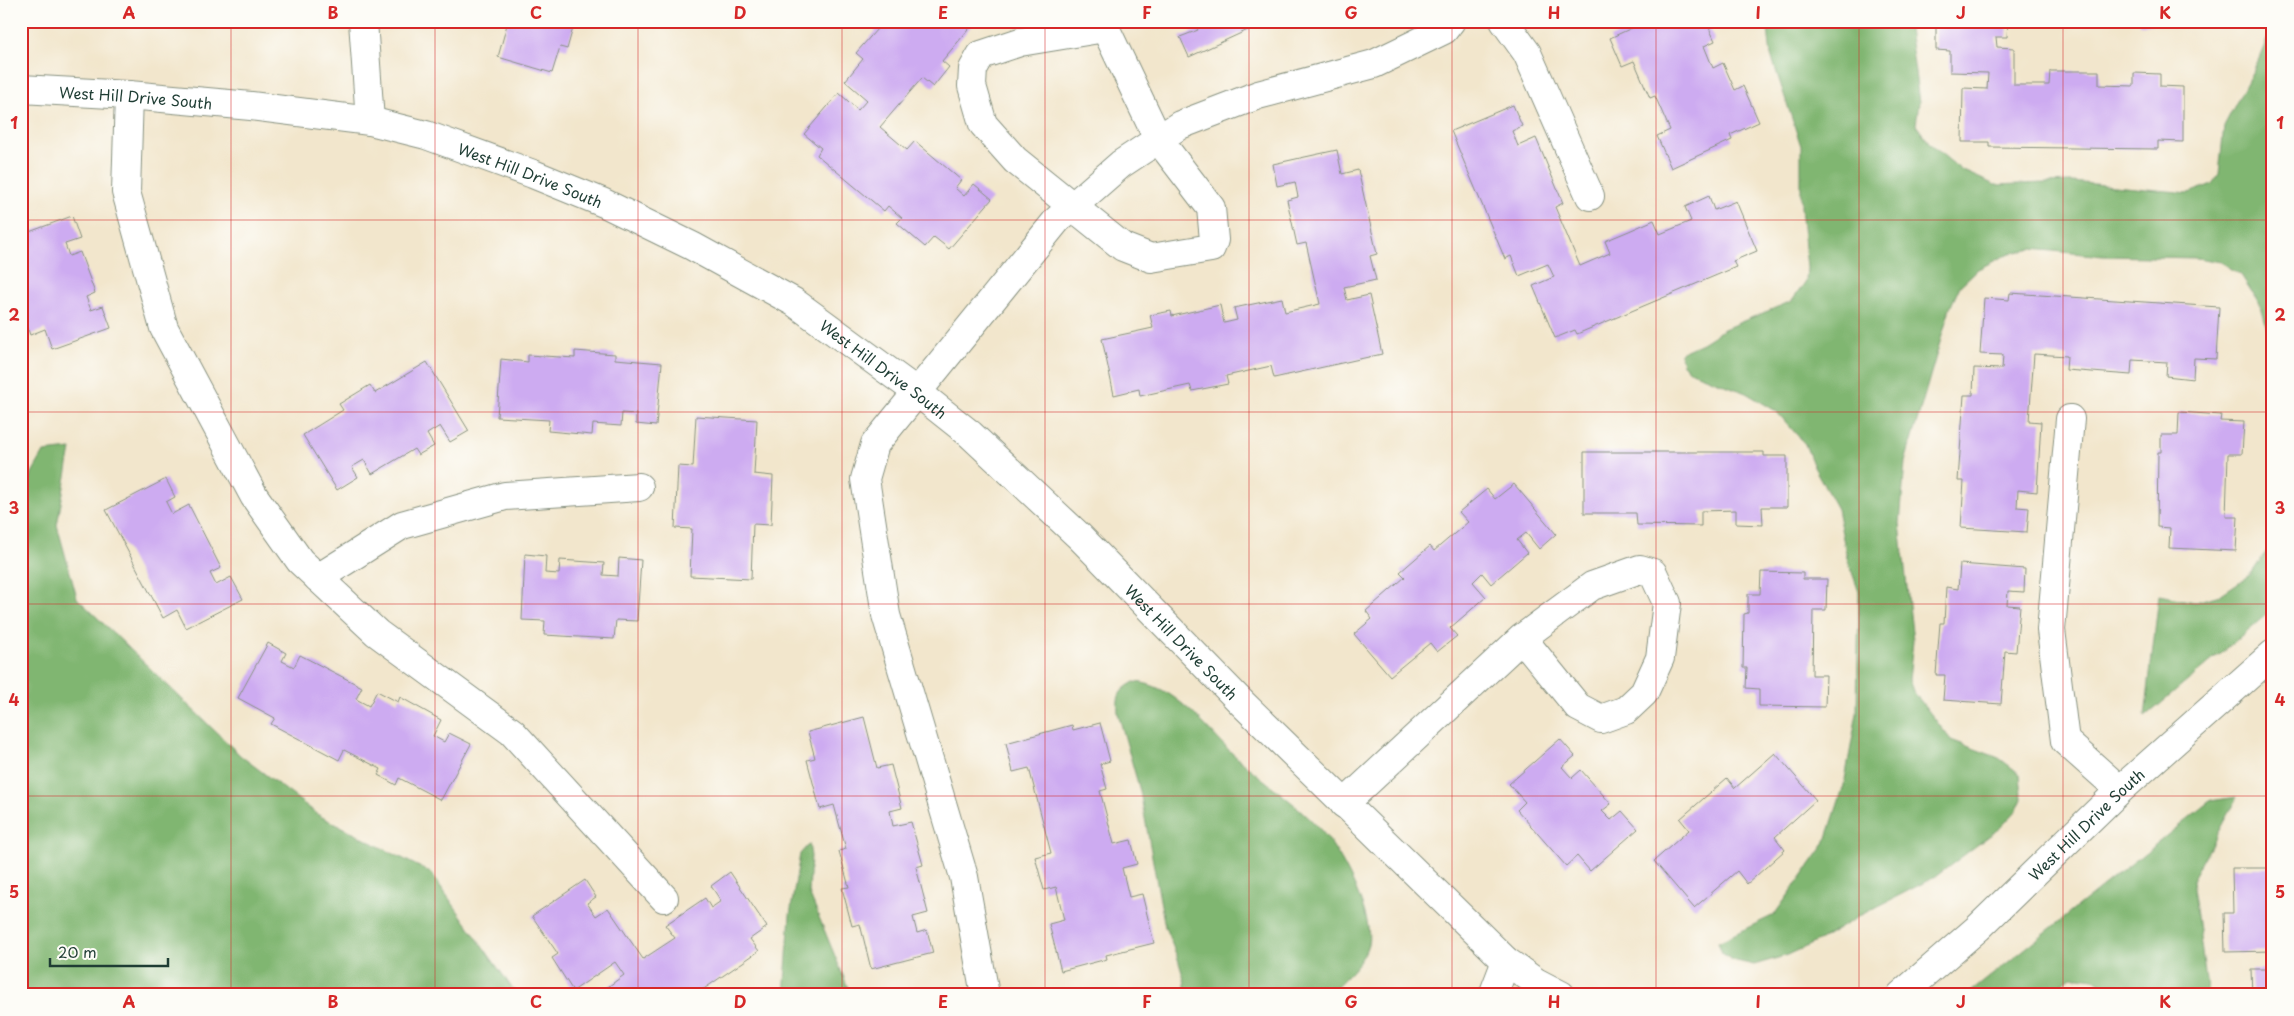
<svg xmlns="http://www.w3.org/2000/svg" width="2294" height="1016" viewBox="0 0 2294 1016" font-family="'Playpen Sans',sans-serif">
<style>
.forest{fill:#80b671;stroke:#507a52}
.building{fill:#cdabf1}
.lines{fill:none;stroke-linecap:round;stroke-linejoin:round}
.street-casing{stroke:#889280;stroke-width:30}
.secondary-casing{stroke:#889280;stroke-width:30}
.street{stroke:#fff;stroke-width:28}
.secondary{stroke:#fff;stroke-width:28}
.grid{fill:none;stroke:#d62828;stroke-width:1;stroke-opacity:0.55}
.labels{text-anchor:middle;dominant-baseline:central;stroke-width:4;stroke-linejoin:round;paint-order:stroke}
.street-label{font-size:15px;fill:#1f3d34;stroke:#fdfcf7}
.neatline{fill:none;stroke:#d62828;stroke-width:2}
.grid-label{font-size:16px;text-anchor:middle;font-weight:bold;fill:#d62828}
</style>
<rect width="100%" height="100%" fill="#fdfcf7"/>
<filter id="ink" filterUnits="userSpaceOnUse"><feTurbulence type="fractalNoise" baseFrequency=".02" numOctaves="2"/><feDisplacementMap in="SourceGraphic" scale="10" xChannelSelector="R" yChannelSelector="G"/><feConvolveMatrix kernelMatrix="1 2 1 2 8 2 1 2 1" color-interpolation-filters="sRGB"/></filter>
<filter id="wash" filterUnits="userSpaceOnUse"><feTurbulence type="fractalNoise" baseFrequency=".0096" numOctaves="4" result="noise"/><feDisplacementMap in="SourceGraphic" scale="20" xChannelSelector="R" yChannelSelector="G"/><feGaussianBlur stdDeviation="1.12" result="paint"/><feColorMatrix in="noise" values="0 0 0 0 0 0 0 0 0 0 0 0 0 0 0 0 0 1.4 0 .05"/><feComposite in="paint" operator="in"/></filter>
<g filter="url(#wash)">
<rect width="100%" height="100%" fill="#f2e6cc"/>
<g class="forest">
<polygon points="1767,21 1908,21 1919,102 1916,125 1931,145 1961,170 1995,185 2072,182 2189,193 2212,184 2219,174 2224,126 2258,61 2273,25 2273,352 2261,306 2241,275 2221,262 2197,258 2103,256 2032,249 2010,253 1978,269 1960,286 1950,308 1905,462 1900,524 1913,641 1909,680 1913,691 1951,740 1999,758 2020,774 2022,799 2017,810 2001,827 1935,877 1861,915 1820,940 1788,955 1754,965 1732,960 1722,953 1718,942 1774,915 1825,844 1844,785 1857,713 1859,592 1847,558 1837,509 1814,467 1805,444 1776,411 1746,393 1692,372 1683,364 1680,353 1702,343 1724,329 1792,301 1806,281 1807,268 1801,207 1801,146 1771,55"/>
<polygon points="71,449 57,525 77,598 241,756 320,816 431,873 517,995 21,995 21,509 32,473 44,452"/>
<polygon points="2273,542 2273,609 2145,717 2159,595 2195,602 2220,595 2251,574"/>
<path d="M1134,682C1175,684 1205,728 1233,754C1261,780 1306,809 1328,839C1344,861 1374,917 1368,944C1364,958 1355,968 1345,978C1339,984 1333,991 1325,995H1185V983L1178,959L1165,927L1140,791L1118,713C1117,696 1118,691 1134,682Z"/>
<polygon points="2237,797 2192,880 2208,995 2117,995 2094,979 2071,976 2048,995 1967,995 2210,801"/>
<polygon points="809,844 811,856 809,893 851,995 784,995 790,915 800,854"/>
</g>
<g id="blocks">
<g class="building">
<polygon points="508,21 575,21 567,49 560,47 552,73 498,57"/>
<polygon points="884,21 969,21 973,24 942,61 949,67 933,87 922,78 880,127 907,150 915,141 961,180 955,188 964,196 974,184 992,199 949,249 934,237 925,247 897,223 902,218 888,206 884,211 817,155 821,148 804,134 839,93 858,110 867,100 845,81 863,59 856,53"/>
<polygon points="1193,21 1246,21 1250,29 1189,57 1180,37 1198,30"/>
<polygon points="1647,21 1706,21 1715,41 1704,46 1713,68 1723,63 1735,90 1743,86 1759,122 1730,135 1732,140 1671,168 1657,136 1670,130 1655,96 1650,98 1634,61 1622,66 1610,38"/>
<polygon points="1936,21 2008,21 2007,37 1996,37 1997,47 2014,48 2014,85 2049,85 2050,71 2099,71 2099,85 2134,86 2134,73 2160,74 2160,86 2183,87 2183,142 2158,141 2158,149 1989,147 1989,142 1962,142 1963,88 1987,89 1988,73 1950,72 1950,51 1936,50"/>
<polygon points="2139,21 2227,21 2227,26 2139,24"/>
<polygon points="1513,105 1522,126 1512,131 1518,146 1536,138 1563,203 1555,207 1580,266 1610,253 1605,241 1629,231 1654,220 1660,234 1691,221 1685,207 1709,196 1714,210 1736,201 1757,251 1733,261 1736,267 1577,334 1575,330 1555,338 1533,286 1554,277 1548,264 1519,276 1511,256 1505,259 1451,131"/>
<polygon points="1337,150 1342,174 1358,170 1377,254 1370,256 1376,280 1344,287 1347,300 1369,295 1382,354 1274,378 1271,366 1226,376 1228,384 1192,391 1190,385 1140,396 1139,389 1114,395 1102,339 1153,328 1150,315 1171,311 1172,316 1220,305 1224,323 1237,320 1234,308 1282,298 1285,312 1320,304 1306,243 1297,245 1287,200 1298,197 1295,182 1277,186 1273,164"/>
<polygon points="72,216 80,239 65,244 69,256 80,252 95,293 86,297 91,310 103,306 111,328 52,349 45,329 30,335 21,310 21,235"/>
<polygon points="2010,293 2219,307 2216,359 2194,358 2193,379 2166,376 2167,362 2132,360 2131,375 2066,370 2067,356 2034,354 2029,421 2041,422 2037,492 2018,490 2017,507 2029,508 2027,532 1961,528 1964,481 1958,481 1964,395 1973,395 1974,368 2002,369 2003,355 1980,354 1984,298 2009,300"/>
<polygon points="575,351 615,354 615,359 662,363 656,426 636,424 636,414 622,413 621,426 593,424 592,435 548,431 549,420 497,417 501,359 528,362 528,355 575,358"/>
<polygon points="427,362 469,431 450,442 440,426 427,434 434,446 418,455 414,449 372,474 364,460 352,467 358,477 337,490 303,435 343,410 339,404 370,385 375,393"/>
<polygon points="2179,412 2221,415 2220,421 2244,422 2242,454 2228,454 2226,517 2238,517 2236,551 2169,548 2170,528 2157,527 2158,452 2161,452 2161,435 2178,435"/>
<polygon points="696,416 757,420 754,474 773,476 771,525 753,524 751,579 690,576 692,529 675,528 678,466 693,467"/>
<polygon points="1584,452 1764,452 1764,456 1787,456 1787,507 1762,507 1763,525 1736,524 1736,510 1701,511 1701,526 1637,525 1636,513 1584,513"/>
<polygon points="166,479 175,497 166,502 172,514 189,505 221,568 210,573 216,585 231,577 243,599 186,628 177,610 163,618 106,510"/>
<polygon points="1514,484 1556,534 1539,549 1526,533 1517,540 1527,553 1491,584 1482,573 1473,582 1486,597 1450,628 1457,636 1437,652 1430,643 1390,676 1354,634 1372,619 1366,611 1405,577 1400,572 1430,546 1434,551 1468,522 1459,512 1487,489 1495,499"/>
<polygon points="525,554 546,556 545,573 559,574 560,560 604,563 603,575 618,576 619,558 641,560 637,621 616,620 614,639 544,635 545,621 522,620"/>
<polygon points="1960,564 2025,569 2024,592 2008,591 2007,605 2020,606 2016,652 2005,651 2001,704 1943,700 1945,675 1936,675 1940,623 1944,623 1946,587 1958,589"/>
<polygon points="1761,572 1803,573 1803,579 1827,579 1826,610 1813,610 1812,675 1826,675 1825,707 1759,706 1759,689 1746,688 1747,668 1743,668 1744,614 1748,613 1748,594 1760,594"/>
<polygon points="268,643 286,653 282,661 294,667 300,655 362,687 356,699 369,706 377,691 398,702 400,697 441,720 433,736 444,742 449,733 471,744 441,800 399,778 396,785 378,775 381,769 344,750 339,760 271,724 275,718 238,698"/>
<polygon points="864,717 877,768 891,765 902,808 890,811 893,826 911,822 923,865 916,867 928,913 913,917 917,933 927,930 933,953 871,969 860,924 852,926 842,888 849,887 839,851 846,849 834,805 820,809 807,760 815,758 808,732"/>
<polygon points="1100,723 1110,761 1100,764 1107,789 1100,791 1114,844 1131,840 1137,864 1122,868 1129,897 1142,894 1154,943 1106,955 1107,959 1061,971 1049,924 1064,920 1056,887 1044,890 1035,857 1051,853 1029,768 1013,772 1006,743 1072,725 1073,730"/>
<polygon points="1560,739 1575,756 1562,767 1572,778 1581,770 1611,804 1602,811 1611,820 1622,811 1638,829 1590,871 1577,856 1566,866 1517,810 1525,802 1509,784"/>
<polygon points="1775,753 1816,800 1775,837 1785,850 1765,868 1747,884 1737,871 1694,908 1654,861 1689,830 1680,819 1727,778 1735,788"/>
<polygon points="2232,868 2273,868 2273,951 2225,952 2224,913 2233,913"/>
<polygon points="730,872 767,927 750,939 759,951 695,995 609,995 605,989 624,975 615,962 573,991 552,958 558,954 532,916 585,880 596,897 587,903 596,916 608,908 643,959 675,938 665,925 705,898 711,908 721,901 711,886"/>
<polygon points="2251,969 2273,969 2273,995 2252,995"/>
</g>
</g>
</g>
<g filter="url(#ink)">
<use href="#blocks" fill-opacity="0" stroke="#889280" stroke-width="1"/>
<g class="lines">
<g class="street-casing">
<g id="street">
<polyline points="363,21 370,121"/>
<polyline points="1102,21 1158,139 1211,208 1214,240 1211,248 1151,258 1123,247 1015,160 983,124 972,86 973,69 981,55 1020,42 1105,28"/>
<polyline points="1504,21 1527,53 1590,196"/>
<polyline points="129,95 126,192 164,328 254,496 300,561 377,633 512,732 664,898"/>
<polyline points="2070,419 2051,630 2065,741 2120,790"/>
<polyline points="318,578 402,525 505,496 639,487"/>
<polyline points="1344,804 1522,638 1592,586 1640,569 1653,573 1667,603 1660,658 1644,693 1626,710 1601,719 1578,707 1522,638"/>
<polyline points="985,995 964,877 886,615 865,479 875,444 1057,220 1121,164 1180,125 1258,95 1374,64 1444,30 1451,21"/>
<polyline points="1493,995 1506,961"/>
</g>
</g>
<g class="secondary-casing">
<g id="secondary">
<path id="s1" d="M21,89L129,95L251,106L370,121L426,135L533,174L604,203L692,246L794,302L917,392L970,434L1080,537L1242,703L1506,961L1536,982L1561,995"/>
<path id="s2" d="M1901,995L1978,928L2120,790L2273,654"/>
</g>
</g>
<use href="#street" class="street"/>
<use href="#secondary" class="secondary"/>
</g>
</g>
<path class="grid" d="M231,21V995M435,21V995M638,21V995M842,21V995M1045,21V995M1249,21V995M1452,21V995M1656,21V995M1859,21V995M2063,21V995M21,220H2273M21,412H2273M21,604H2273M21,796H2273"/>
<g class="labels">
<g class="street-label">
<text stroke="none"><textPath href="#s1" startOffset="115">West Hill Drive South</textPath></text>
<text stroke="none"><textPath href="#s1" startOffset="520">West Hill Drive South</textPath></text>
<text stroke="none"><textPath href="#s1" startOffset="925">West Hill Drive South</textPath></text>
<text stroke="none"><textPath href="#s1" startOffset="1330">West Hill Drive South</textPath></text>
<text stroke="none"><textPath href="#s2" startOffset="252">West Hill Drive South</textPath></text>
</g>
</g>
<rect width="2294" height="1016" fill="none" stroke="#fdfcf7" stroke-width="55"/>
<path d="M50 958v8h118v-8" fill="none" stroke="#1f3d34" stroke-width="2.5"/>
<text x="58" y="958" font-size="15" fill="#1f3d34" stroke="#fdfcf7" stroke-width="4" paint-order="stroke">20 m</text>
<rect x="28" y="28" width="2238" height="960" class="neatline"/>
<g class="grid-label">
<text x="129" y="19">A</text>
<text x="333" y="19">B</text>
<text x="536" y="19">C</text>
<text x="740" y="19">D</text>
<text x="943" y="19">E</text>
<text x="1147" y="19">F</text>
<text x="1351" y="19">G</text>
<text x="1554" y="19">H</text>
<text x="1758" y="19">I</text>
<text x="1961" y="19">J</text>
<text x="2165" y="19">K</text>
<text x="14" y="129">1</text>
<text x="2280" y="129">1</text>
<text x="14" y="321">2</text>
<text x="2280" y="321">2</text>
<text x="14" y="514">3</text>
<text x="2280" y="514">3</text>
<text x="14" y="706">4</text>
<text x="2280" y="706">4</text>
<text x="14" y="898">5</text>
<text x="2280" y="898">5</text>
<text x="129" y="1008">A</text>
<text x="333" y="1008">B</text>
<text x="536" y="1008">C</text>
<text x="740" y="1008">D</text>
<text x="943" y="1008">E</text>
<text x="1147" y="1008">F</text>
<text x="1351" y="1008">G</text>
<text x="1554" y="1008">H</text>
<text x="1758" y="1008">I</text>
<text x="1961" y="1008">J</text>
<text x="2165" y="1008">K</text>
</g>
</svg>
